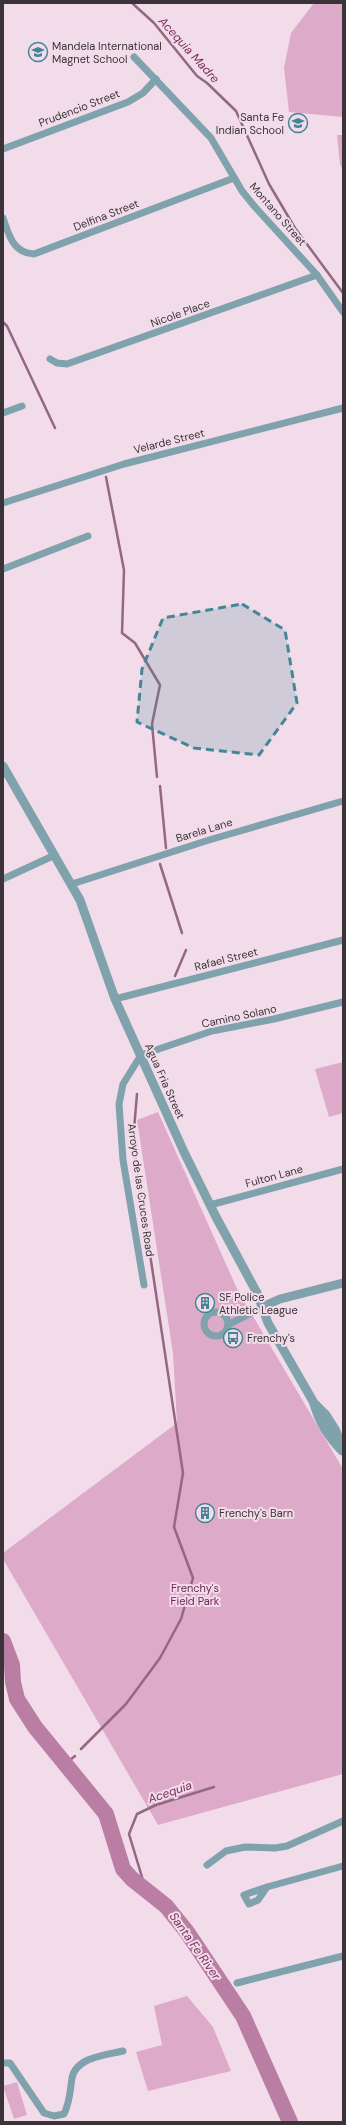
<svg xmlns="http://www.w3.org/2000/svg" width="346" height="2125" viewBox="0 0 346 2125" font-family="'DM Sans',sans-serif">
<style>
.green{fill:#ddabc9}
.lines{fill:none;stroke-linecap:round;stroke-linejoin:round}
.stream{stroke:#946783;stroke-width:2.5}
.river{stroke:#ba7da3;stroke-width:16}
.minor{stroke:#7fa2ac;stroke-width:7}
.tertiary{stroke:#7fa2ac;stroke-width:9}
.marked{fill:#448697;fill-opacity:0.2;stroke:#448697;stroke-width:3;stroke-dasharray:8 5;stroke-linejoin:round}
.labels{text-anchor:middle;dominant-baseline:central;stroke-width:4;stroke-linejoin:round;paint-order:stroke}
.poi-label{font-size:11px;fill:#3b3337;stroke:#f2dce9;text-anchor:start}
.street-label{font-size:11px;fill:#3b3337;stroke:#f2dce9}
.park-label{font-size:11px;fill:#6f2558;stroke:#f2dce9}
.water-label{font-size:12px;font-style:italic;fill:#792e61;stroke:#f2dce9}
</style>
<rect width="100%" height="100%" fill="#f2dce9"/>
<g class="green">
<polygon points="314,3 343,3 343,117 289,112 284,68 291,33"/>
<polygon points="337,135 343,135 343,171 340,164"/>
<polygon points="343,1062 343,1113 329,1117 315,1069"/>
<polygon points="158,1112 238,1291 343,1469 343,1774 158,1825 3,1559 3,1553 177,1423 173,1353 137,1120"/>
<polygon points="187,1996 213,2027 231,2071 148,2091 136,2052 162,2045 154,2006"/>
<polygon points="17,2082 27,2115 14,2119 3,2086"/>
</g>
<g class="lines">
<g class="stream">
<polyline points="132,3 154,23 197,76 207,83 236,111 269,184 295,228 343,293"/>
<polyline points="3,322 7,326 55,428"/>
<polyline points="106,477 124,570 122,633 135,643 160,685 152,724 157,777"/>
<polyline points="160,786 166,848"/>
<polyline points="160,864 182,933"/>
<polyline points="175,976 186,950"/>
<polyline points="81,1749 126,1704 160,1658 181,1619 193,1578 174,1527 183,1473 133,1141 137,1094"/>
<polyline points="65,1764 75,1756"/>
<polyline points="145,1887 129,1834 137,1814 156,1805 214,1787"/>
</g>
<polyline class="river" points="3,1641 12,1665 13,1682 17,1699 35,1727 106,1814 123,1869 132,1879 166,1906 187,1932 243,2016 290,2122"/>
<g class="minor">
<polyline points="134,57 211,138 242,191 255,207 317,275 343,312"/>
<polyline points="3,149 128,102 143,93 156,79"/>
<path d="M3,218C9,235 13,253 34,254L234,178"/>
<polyline points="50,359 57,363 67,364 317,275"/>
<polyline points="3,413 22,406"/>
<polyline points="3,503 124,464 343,408"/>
<polyline points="3,569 88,536"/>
<polyline points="3,879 55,855"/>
<polyline points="72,884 209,840 343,801"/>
<polyline points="115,999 343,940"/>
<polyline points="210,1205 343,1169"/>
<polyline points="144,1285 123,1160 119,1104 123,1084 141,1055 212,1031 274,1019 343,1002"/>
<circle cx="216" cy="1324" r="12"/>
<polyline points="228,1325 262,1307"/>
<polyline points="207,1865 226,1851 245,1847 275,1848 287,1846 343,1821"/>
<polyline points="267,1887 258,1900 249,1904 244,1895 267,1887 343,1866"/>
<polyline points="237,1983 343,1956"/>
<path d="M3,2063H10L44,2113L54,2116L64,2114C70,2102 70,2091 72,2078C76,2057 106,2055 123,2051"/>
</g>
<g class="tertiary">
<polyline points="3,766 80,900 115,999 184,1152 216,1217 257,1293 268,1323 314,1403 326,1415 336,1431 343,1450"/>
<polyline points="262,1307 280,1299 343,1283"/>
<path d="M314,1404C320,1424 328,1436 342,1451"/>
</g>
</g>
<path class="marked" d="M242,604L285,630L297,703L259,755L194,748L137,722L142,669L163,618Z"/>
<defs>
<g id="school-ring" transform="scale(1)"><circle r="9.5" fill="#f2dce9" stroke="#448697" stroke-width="1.5"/><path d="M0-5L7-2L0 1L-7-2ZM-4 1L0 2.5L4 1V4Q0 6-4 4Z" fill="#448697"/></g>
<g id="building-ring" transform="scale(1)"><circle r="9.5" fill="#f2dce9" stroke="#448697" stroke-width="1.5"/><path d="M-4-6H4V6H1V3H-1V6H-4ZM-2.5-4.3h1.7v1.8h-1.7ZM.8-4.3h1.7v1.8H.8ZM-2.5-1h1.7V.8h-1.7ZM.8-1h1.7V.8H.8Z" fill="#448697"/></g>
<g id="bus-ring" transform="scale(1)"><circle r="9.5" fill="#f2dce9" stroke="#448697" stroke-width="1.5"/><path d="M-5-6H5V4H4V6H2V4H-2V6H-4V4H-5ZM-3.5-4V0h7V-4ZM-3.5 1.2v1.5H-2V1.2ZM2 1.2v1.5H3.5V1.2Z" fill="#448697"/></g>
</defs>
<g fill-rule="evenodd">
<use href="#school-ring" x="38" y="52"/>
<use href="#school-ring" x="298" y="123"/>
<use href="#building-ring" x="205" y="1303"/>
<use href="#bus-ring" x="233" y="1338"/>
<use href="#building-ring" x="205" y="1513"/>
</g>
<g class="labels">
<g class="poi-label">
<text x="52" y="46">Mandela International<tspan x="52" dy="13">Magnet School</tspan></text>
<text x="284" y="117" text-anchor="end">Santa Fe<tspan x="284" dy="13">Indian School</tspan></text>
<text x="219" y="1297">SF Police<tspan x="219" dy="13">Athletic League</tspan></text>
<text x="247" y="1338">Frenchy's</text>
<text x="219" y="1513">Frenchy's Barn</text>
</g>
<g class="street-label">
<text transform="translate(79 108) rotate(-21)">Prudencio Street</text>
<text transform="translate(278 214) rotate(49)">Montano Street</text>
<text transform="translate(106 215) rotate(-21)">Delfina Street</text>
<text transform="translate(180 313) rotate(-20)">Nicole Place</text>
<text transform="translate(169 441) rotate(-14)">Velarde Street</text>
<text transform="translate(204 830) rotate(-17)">Barela Lane</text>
<text transform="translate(226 959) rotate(-14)">Rafael Street</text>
<text transform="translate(239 1016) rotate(-12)">Camino Solano</text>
<text transform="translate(165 1081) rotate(66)">Agua Fria Street</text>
<text transform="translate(274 1176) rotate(-15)">Fulton Lane</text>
<text transform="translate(141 1190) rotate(82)">Arroyo de las Cruces Road</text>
</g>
<g class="park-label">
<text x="195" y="1588">Frenchy's<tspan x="195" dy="13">Field Park</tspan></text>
</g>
<g class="water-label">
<text transform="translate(189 50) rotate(48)">Acequia Madre</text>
<text transform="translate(170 1792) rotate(-19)">Acequia</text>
<text transform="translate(195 1946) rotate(55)">Santa Fe River</text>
</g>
</g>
<rect width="346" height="2125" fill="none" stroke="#3b3337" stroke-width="8"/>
</svg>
